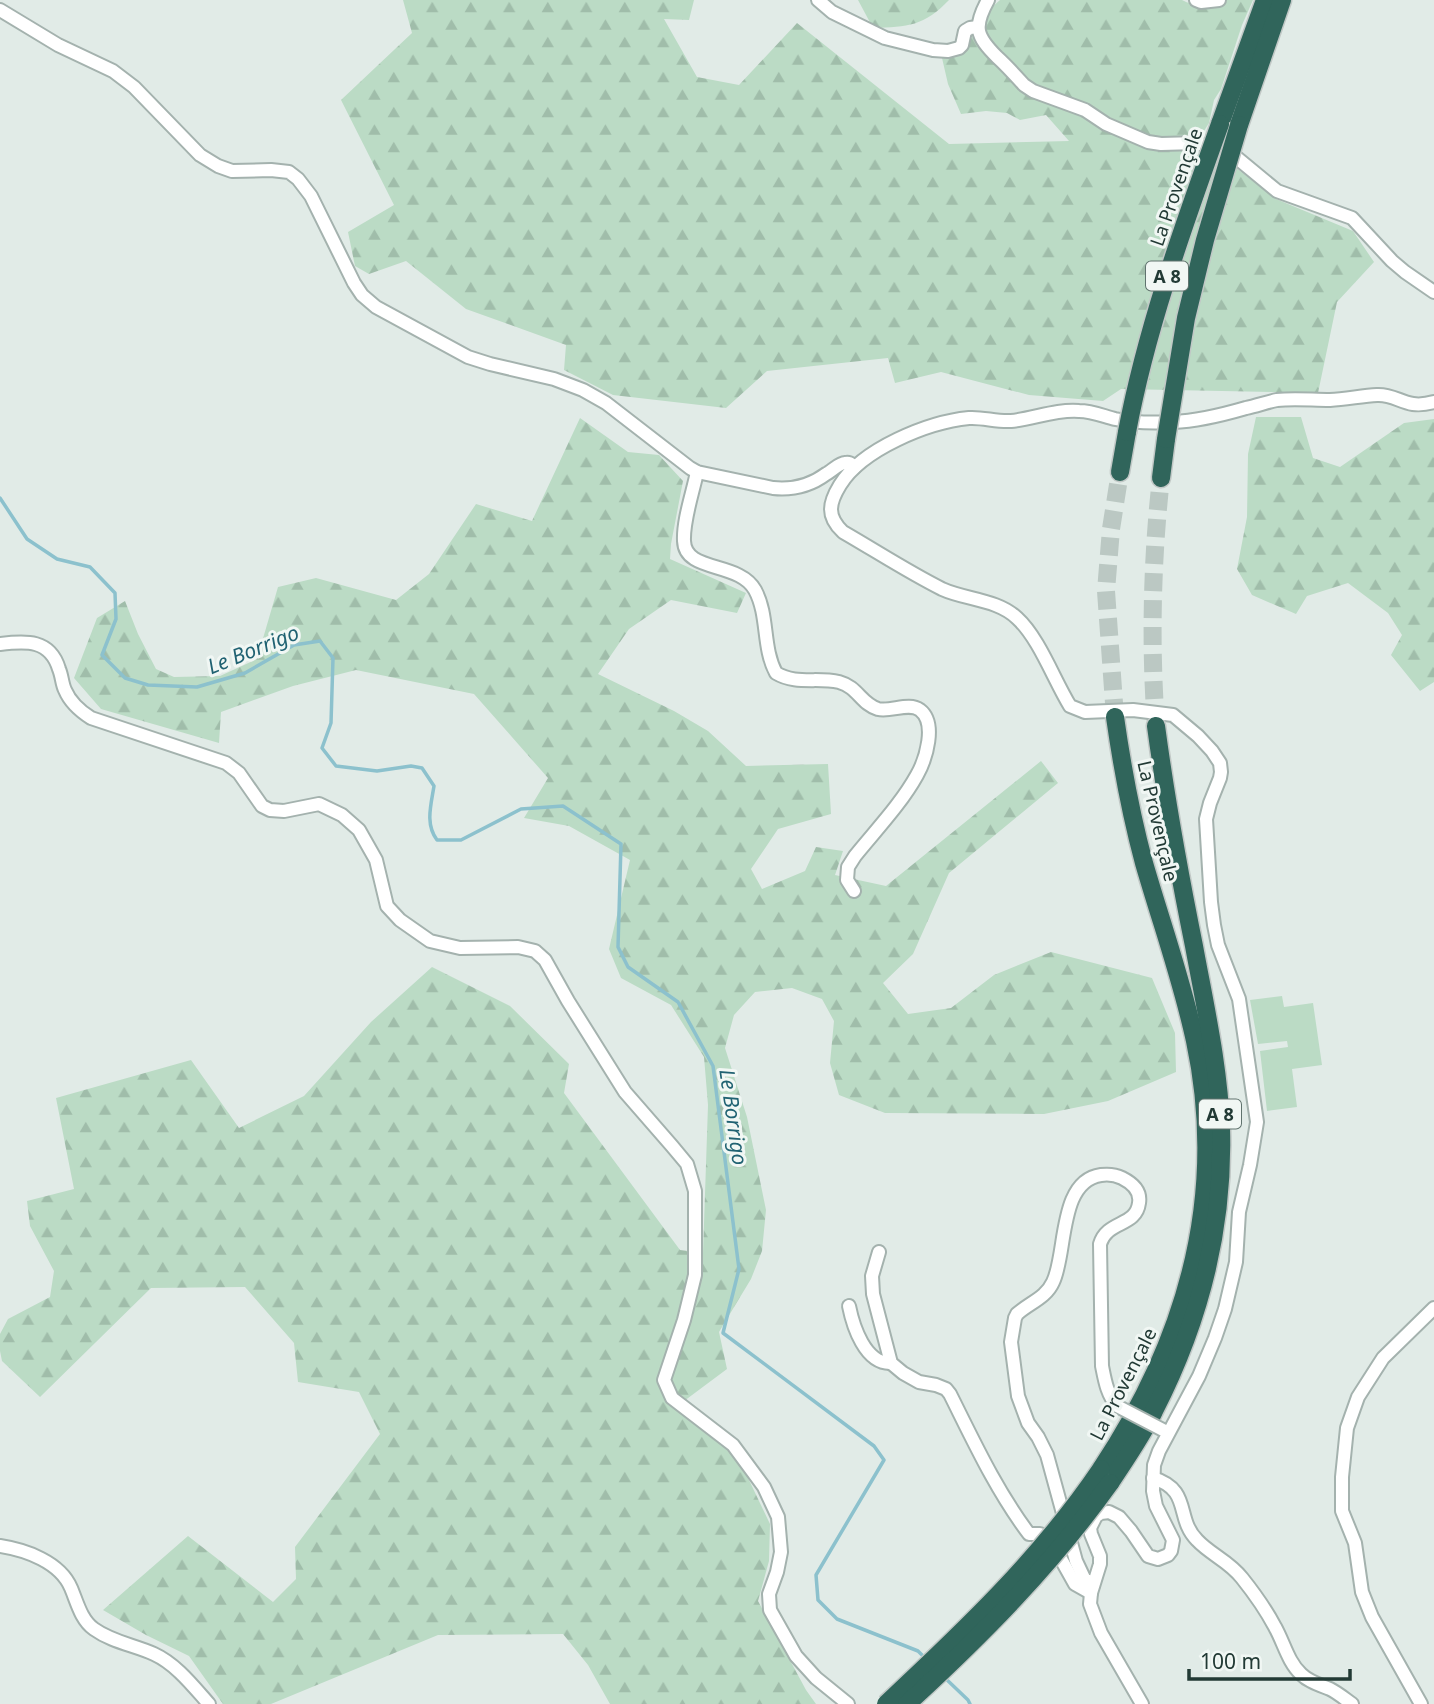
<svg xmlns="http://www.w3.org/2000/svg" width="1434" height="1704" viewBox="0 0 1434 1704" font-family="'Noto Sans',sans-serif">
<style>
.forest{fill:url(#forest-firs)}
.pitch{fill:#bbdbc5}
.lines{fill:none;stroke-linecap:round;stroke-linejoin:round}
.stream{stroke:#8cc1cd;stroke-width:3.5}
.highway-tunnel{stroke:#bbc8c3;stroke-width:18;stroke-dasharray:18 9;stroke-linecap:butt}
.minor-casing{stroke:#a4b2ae;stroke-width:16}
.highway-casing{stroke:#c1c8c6;stroke-width:21}
.minor{stroke:#fff;stroke-width:12}
.highway{stroke:#30655b;stroke-width:18}
.minor-bridge-casing{stroke:#a4b2ae;stroke-width:16;stroke-linecap:butt}
.highway-bridge-casing{stroke:#c1c8c6;stroke-width:21;stroke-linecap:butt}
.minor-bridge{stroke:#fff;stroke-width:12}
.highway-bridge{stroke:#30655b;stroke-width:18}
.labels{text-anchor:middle;dominant-baseline:central;stroke-width:6;stroke-linejoin:round;paint-order:stroke}
.shield{fill:#f1f7f4;stroke:#60736e;stroke-width:2}
.shield-label{font-size:18px;font-weight:bold;fill:#223a35}
.street-label{font-size:19px;fill:#223a35;stroke:#f1f7f4}
.water-label{font-size:21px;font-style:italic;fill:#206272;stroke:#f1f7f4}
</style>
<defs>
<pattern id="forest-firs" width="22" height="20" patternUnits="userSpaceOnUse" patternTransform="scale(1.75)"><rect width="22" height="20" fill="#bbdbc5"/><path d="M5 1l3.5 6h-7zM16 11l3.5 6h-7z" fill="#a0bdaa"/></pattern>
</defs>
<rect width="100%" height="100%" fill="#e1ebe7"/>
<g class="forest">
<path d="M403,0H694L689,20L664,19L697,77L739,85L797,23L949,144L1069,141L1046,115L1020,120L1007,113L986,111L961,114L948,84L942,58L969,42L990,9L1000,0H1182C1197,8 1209,4 1225,0C1234,0 1245,0 1253,0L1242,25L1221,89L1214,100L1209,123L1199,139L1276,199L1353,231L1374,262L1337,302L1318,393L1121,389L1103,401L1029,395L941,372L895,383L888,358L767,371L726,408L613,395L564,370L566,345L466,309L406,261L369,274L355,266L348,232L394,205L341,100L412,33Z"/>
<path d="M858,0H949C924,26 908,27 873,28Z"/>
<polygon points="1256,417 1301,417 1313,458 1340,467 1404,423 1434,419 1434,682 1420,691 1391,655 1402,635 1388,613 1348,583 1307,596 1296,614 1252,595 1237,569 1247,517 1248,454"/>
<polygon points="580,418 628,452 659,455 683,481 671,544 670,559 746,593 737,613 671,600 629,629 598,674 674,711 708,731 746,766 828,764 831,814 778,829 751,869 762,889 805,871 816,847 843,851 835,875 886,886 1041,761 1058,783 949,873 913,954 883,983 908,1014 951,1008 994,975 1051,952 1152,978 1175,1033 1176,1072 1108,1101 1044,1114 885,1113 839,1095 830,1063 834,1021 822,999 792,988 755,992 734,1015 725,1048 747,1117 766,1210 762,1251 751,1279 719,1332 727,1369 676,1407 739,1459 770,1524 769,1561 758,1601 806,1690 816,1704 610,1704 588,1665 563,1634 438,1635 271,1704 223,1704 189,1656 146,1635 103,1610 188,1536 273,1602 296,1579 295,1547 380,1434 359,1392 298,1382 294,1343 245,1287 151,1288 40,1397 2,1361 0,1351 0,1334 8,1319 50,1297 54,1271 30,1226 27,1201 74,1189 56,1098 191,1060 239,1128 304,1096 371,1022 432,967 510,1006 569,1064 564,1093 680,1250 703,1253 708,1105 704,1057 671,1005 621,978 609,949 630,860 569,826 524,818 548,778 474,694 356,670 293,686 221,712 219,743 101,709 74,678 97,618 125,601 138,634 156,669 174,677 220,676 257,659 278,587 316,578 396,600 429,574 476,504 532,521"/>
</g>
<polygon class="pitch" points="1282,996 1284,1007 1313,1003 1322,1065 1292,1069 1297,1107 1267,1111 1260,1051 1288,1047 1287,1041 1258,1044 1250,1000"/>
<g class="lines">
<g class="stream">
<path d="M0,498L27,539L57,559L90,567L115,593L116,619L102,655L125,678L148,685L197,687L245,673L294,645L320,641L333,658L331,723L322,748L336,766L377,771L411,766L422,768L434,786C431,805 425,824 437,840H461L521,809L563,806L621,844L618,947L628,967L678,1002L713,1066L739,1269L723,1333L874,1446L884,1460L816,1575L818,1600L837,1619L918,1651L925,1658"/>
<polyline points="945,1678 968,1700 970,1704"/>
</g>
<g class="highway-tunnel">
<polyline points="1115,717 1106,591 1111,529 1120,472"/>
<path d="M1156,726C1150,643 1152,560 1161,478"/>
</g>
<g class="minor-casing">
<g id="minor">
<polyline points="818,0 832,12 885,38 933,50 948,51 959,48 962,45 965,31 970,28 978,27"/>
<path d="M988,0C973,27 976,36 997,57C1007,66 1015,75 1024,85L1033,91L1085,110L1106,124L1148,142L1161,144L1197,143L1218,149L1237,158L1277,191L1352,218L1392,261L1405,272L1434,292"/>
<polyline points="1196,0 1201,2 1219,0"/>
<path d="M0,10L58,45L113,71L134,87L200,155L218,166L232,171L271,170L289,172L298,179L311,196L354,283L362,295L376,307L468,357L490,364L554,379L583,390L606,403L690,468L697,472L773,488C793,490 810,486 826,474C832,471 839,463 845,463C850,462 851,464 855,467"/>
<path d="M697,472C693,492 683,520 684,541C685,573 739,561 755,590C769,616 762,647 776,673C796,685 817,677 839,682C858,687 861,704 878,709C891,712 909,702 920,710C937,723 926,759 917,775C901,804 876,830 855,856L848,867L847,880L854,891"/>
<path d="M0,644C26,641 50,639 59,669C62,676 62,684 65,690C70,702 80,711 91,718L226,763L239,773L262,806L270,810L284,811L319,804L342,815L359,830L376,860L387,906L400,920L430,941L460,948L518,947L535,951L545,960L568,1001L625,1092L672,1146L687,1164L695,1191V1275L684,1320L664,1380L672,1398L733,1445L764,1487L778,1517L781,1552L777,1572L769,1594L770,1610L796,1656L816,1678L848,1704"/>
<path d="M879,1252L872,1276L873,1294L891,1363L903,1373L919,1382L936,1385L946,1389L950,1394C974,1442 996,1490 1029,1534H1040L1061,1559L1075,1584L1091,1593"/>
<path d="M849,1306C853,1326 865,1364 891,1363"/>
<path d="M1153,1478C1192,1490 1175,1518 1197,1540C1211,1555 1229,1561 1242,1578C1254,1593 1266,1610 1275,1627C1284,1643 1288,1662 1301,1674C1309,1682 1320,1685 1330,1689C1338,1693 1345,1699 1352,1704"/>
<path d="M0,1546C26,1550 60,1562 71,1588C77,1602 81,1620 94,1629C112,1642 134,1645 154,1654C176,1664 193,1686 209,1704"/>
<path d="M1093,1585L1084,1578L1076,1561L1047,1455L1038,1437L1028,1423L1018,1396L1011,1342L1015,1318L1017,1314C1029,1303 1046,1298 1053,1282C1067,1254 1058,1181 1101,1175C1109,1174 1116,1175 1122,1178C1132,1183 1141,1191 1139,1203C1136,1227 1107,1220 1100,1244L1102,1366C1105,1381 1107,1394 1117,1406"/>
<path d="M1142,1704L1101,1633L1090,1604L1091,1593L1100,1564V1556L1091,1534L1090,1528L1096,1516L1101,1513L1109,1512L1119,1517L1131,1531L1148,1556L1158,1559L1168,1555L1171,1551L1173,1540L1156,1506L1153,1491L1154,1465L1159,1451L1199,1376L1215,1338L1225,1309L1236,1262L1239,1212L1250,1165L1257,1122L1239,999L1218,945L1214,925L1211,902L1206,819L1210,803L1220,778L1221,772L1220,763L1212,751L1198,736L1173,715L1133,710L1085,712L1070,706C1054,680 1039,638 1017,618C997,599 966,600 942,589C908,572 876,551 843,532C826,516 829,503 840,485C862,449 928,422 969,418C983,417 996,422 1011,421C1033,419 1056,409 1079,411C1092,411 1103,416 1115,419C1134,423 1154,423 1173,422C1198,421 1222,415 1246,408C1256,406 1267,402 1277,400C1294,398 1312,400 1330,400C1346,399 1362,396 1377,395C1391,394 1400,402 1413,404C1420,405 1427,404 1434,402"/>
<polyline points="1421,1704 1372,1617 1362,1592 1355,1543 1342,1511 1342,1477 1347,1428 1358,1397 1383,1358 1434,1308"/>
</g>
</g>
<g class="highway-casing">
<g id="highway">
<polyline points="1220,124 1265,0"/>
<polyline points="1239,125 1282,0"/>
<polyline points="1120,472 1127,432"/>
<polyline points="1161,478 1166,439"/>
<path d="M1101,1469C1187,1339 1228,1196 1195,1041C1182,980 1161,922 1144,863C1131,815 1122,766 1115,717"/>
<path d="M1110,1483C1125,1460 1142,1436 1154,1411C1199,1323 1224,1228 1221,1129C1219,1067 1205,1006 1194,946C1179,872 1166,800 1156,726"/>
</g>
</g>
<use href="#minor" class="minor"/>
<use href="#highway" class="highway"/>
<g class="minor-bridge-casing">
<polyline id="minor-bridge" points="1117,1406 1163,1430"/>
</g>
<g class="highway-bridge-casing">
<g id="highway-bridge">
<path d="M1127,432C1147,326 1184,225 1220,124"/>
<polyline points="1166,439 1186,318 1205,240 1239,125"/>
<path d="M886,1704C964,1631 1041,1558 1101,1469"/>
<path d="M907,1704C982,1635 1050,1567 1110,1483"/>
</g>
</g>
<use href="#minor-bridge" class="minor-bridge"/>
<use href="#highway-bridge" class="highway-bridge"/>
</g>
<g class="labels">
<g class="shield">
<rect x="1146" y="261.5" width="42" height="29" rx="5"/>
<rect x="1199" y="1099.5" width="42" height="29" rx="5"/>
</g>
<g class="shield-label">
<text x="1167" y="276">A 8</text>
<text x="1220" y="1114">A 8</text>
</g>
<g class="street-label">
<text transform="translate(1176 187) rotate(-71)">La Provençale</text>
<text transform="translate(1158 821) rotate(77)">La Provençale</text>
<text transform="translate(1123 1384) rotate(-63)">La Provençale</text>
</g>
<g class="water-label">
<text transform="translate(253 649) rotate(-22)">Le Borrigo</text>
<text transform="translate(734 1117) rotate(82)">Le Borrigo</text>
</g>
</g>
<path d="M1189 1669v10h161v-10" fill="none" stroke="#223a35" stroke-width="3.5"/>
<text x="1200" y="1669" font-size="21" fill="#223a35" stroke="#f1f7f4" stroke-width="5" paint-order="stroke">100 m</text>
</svg>
